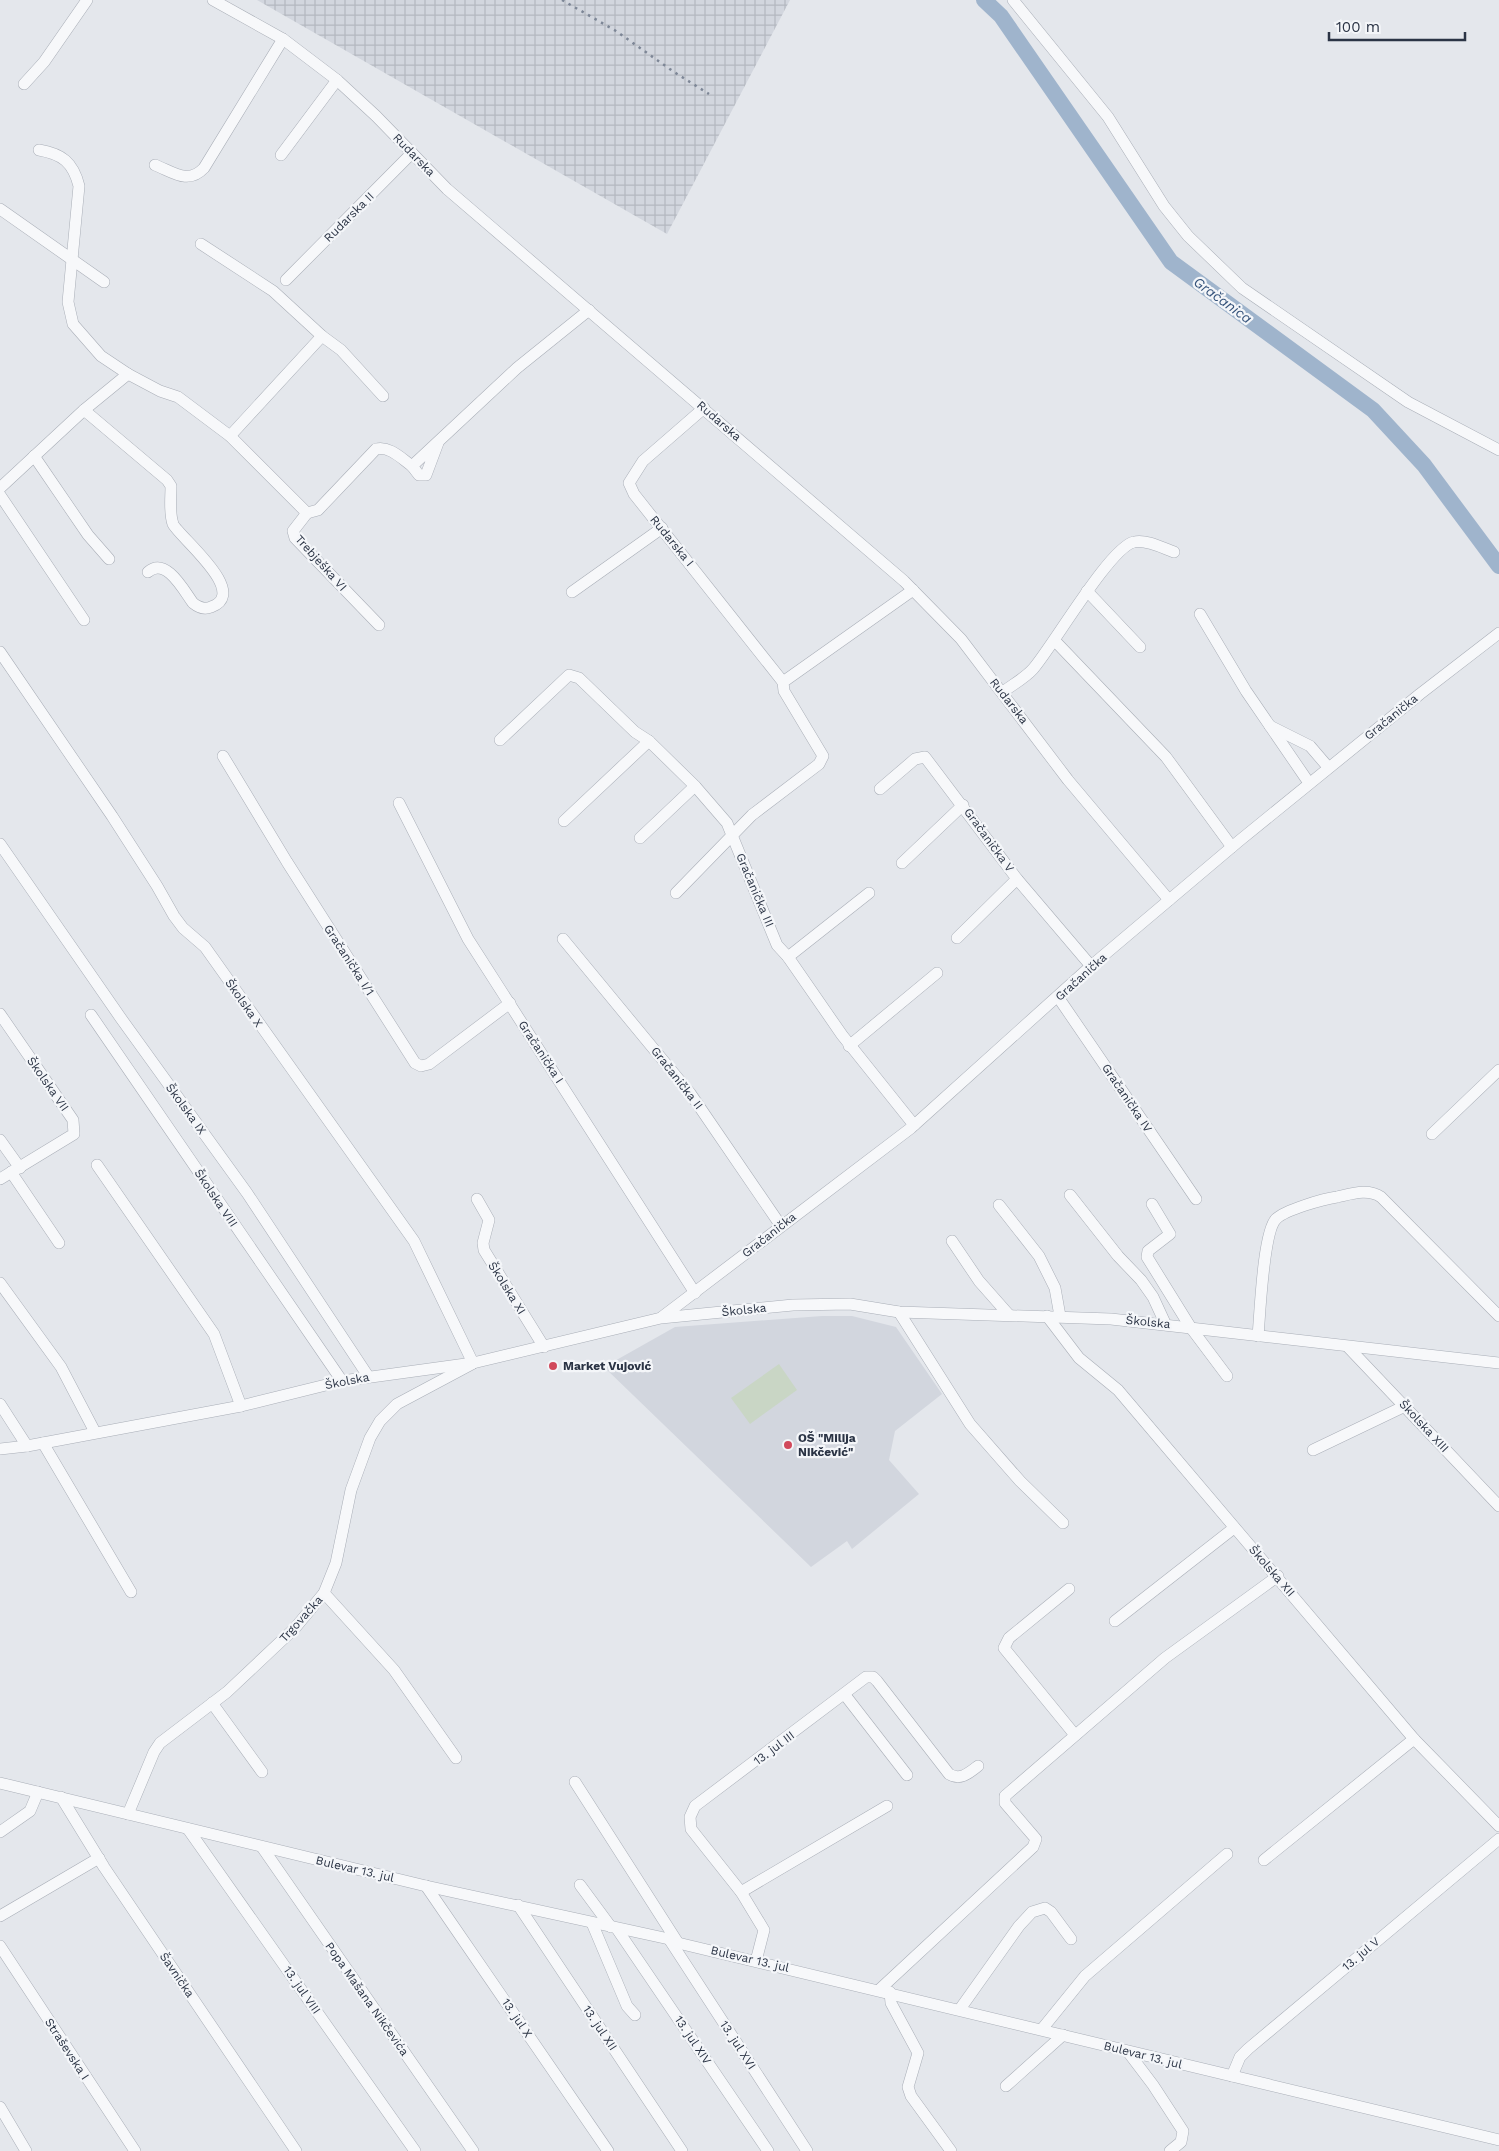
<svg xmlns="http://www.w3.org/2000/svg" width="1499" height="2151" viewBox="0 0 1499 2151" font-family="'Work Sans',sans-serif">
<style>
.built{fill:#d2d6de}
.industrial{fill:url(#industrial-grid)}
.park{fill:#c9d6c5}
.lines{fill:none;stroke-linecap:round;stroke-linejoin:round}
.river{stroke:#9fb4cc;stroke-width:16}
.minor-casing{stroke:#a9aeb7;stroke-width:12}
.minor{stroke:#f7f8fa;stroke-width:11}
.rail{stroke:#7d8696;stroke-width:2.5;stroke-dasharray:2.5 5;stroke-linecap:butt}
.poi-dot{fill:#d1495b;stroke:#f4f6f9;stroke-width:2}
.labels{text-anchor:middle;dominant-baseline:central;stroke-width:4.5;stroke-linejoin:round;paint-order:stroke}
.street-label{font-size:12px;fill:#2b3445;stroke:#f4f6f9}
.poi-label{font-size:12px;font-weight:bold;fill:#2b3445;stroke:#f4f6f9;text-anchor:start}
.water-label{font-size:14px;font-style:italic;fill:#34527a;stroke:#f4f6f9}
</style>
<defs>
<pattern id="industrial-grid" width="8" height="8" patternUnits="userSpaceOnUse" patternTransform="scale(1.25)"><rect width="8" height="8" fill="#d2d6de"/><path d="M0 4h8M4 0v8" fill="none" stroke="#b4b8c0"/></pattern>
</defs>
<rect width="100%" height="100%" fill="#e4e7ec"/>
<polygon class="built" points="822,1316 852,1316 896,1327 942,1394 895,1431 889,1460 919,1494 852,1549 847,1541 811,1567 604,1367 675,1327"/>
<polygon class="industrial" points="257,0 790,0 667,234"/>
<polygon class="park" points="779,1364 797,1390 750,1424 731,1398"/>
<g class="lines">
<polyline class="river" points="984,0 1001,16 1171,262 1373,410 1424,465 1499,566"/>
<g class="minor-casing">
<g id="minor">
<polyline points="213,0 283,39 337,80 376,116 447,189 904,581 961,639 1068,780 1169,900"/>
<polyline points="1013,0 1108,117 1164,206 1188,236 1242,288 1408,402 1499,450"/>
<polyline points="24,84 44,62 87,0"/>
<path d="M39,150C62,154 73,162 79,186L68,302L73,324L101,356L128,374L160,391L178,397L230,436L307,513L293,531L295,538L379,625"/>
<polyline points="281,155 337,80"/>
<path d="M155,165C173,172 188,185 204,168L283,39"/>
<polyline points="0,209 104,282"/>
<polyline points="201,244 273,291 322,336 341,350 383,396"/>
<polyline points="286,280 412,153"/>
<polyline points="704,408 643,461 629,483 634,494 783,682"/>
<path d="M84,410L167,480L171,486C171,498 169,513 173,524C178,536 251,593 211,607C204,610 198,607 193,603C184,591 166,556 148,572"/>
<polyline points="230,436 322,336"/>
<polyline points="438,443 426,475 419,475 412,466 517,368 589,310"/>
<polyline points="34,456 88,535 109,559"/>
<polyline points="0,488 84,410 128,374"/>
<polyline points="0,495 84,620"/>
<path d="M307,513L318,510L376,449C390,446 401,458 412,466"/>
<polyline points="1087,591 1140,647"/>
<polyline points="572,592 662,528"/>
<polyline points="1200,614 1246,691 1309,783"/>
<polyline points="1055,641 1166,757 1232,847"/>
<polyline points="0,652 112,816 157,886 174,916 183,928 205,947 414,1241 473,1363"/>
<path d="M1003,692C1012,685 1025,678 1033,669C1053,646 1110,547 1134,542C1146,539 1163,548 1174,552"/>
<polyline points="1270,726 1310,746 1328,767"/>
<polyline points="500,740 569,675 579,678 635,732 649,741 695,786 727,823 777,945 788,957 842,1035 914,1125"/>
<polyline points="223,756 287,862 415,1063 421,1066 429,1064 510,1003"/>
<polyline points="880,789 915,759 925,757 1017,879 1091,966"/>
<polyline points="399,803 468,939 695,1293"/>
<polyline points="564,821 649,741"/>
<polyline points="640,838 695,786"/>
<polyline points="0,844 120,1017 247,1193 368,1376"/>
<polyline points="902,863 963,805"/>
<polyline points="676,893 752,815 819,764 823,756 784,691 783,682 913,590"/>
<polyline points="957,938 1017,879"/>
<polyline points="563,939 690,1093 781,1226"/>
<polyline points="788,957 869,893"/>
<polyline points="1058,997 1196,1199"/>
<polyline points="0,1014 73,1120 74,1134 0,1179"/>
<polyline points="91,1015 342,1381"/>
<polyline points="849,1046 937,973"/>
<polyline points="1432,1134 1499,1070"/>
<polyline points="0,1140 20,1168"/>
<polyline points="97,1165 214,1334 241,1406"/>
<polyline points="11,1172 59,1243"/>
<polyline points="1070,1195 1118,1256 1141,1280 1153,1297 1165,1323"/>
<polyline points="477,1199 489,1220 483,1243 484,1250 544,1347"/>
<polyline points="1152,1204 1170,1234 1148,1251 1147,1257 1191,1328 1227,1376"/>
<polyline points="999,1205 1039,1256 1055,1288 1060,1316"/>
<polyline points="952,1241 979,1281 1009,1315"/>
<polyline points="0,1283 61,1367 95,1432"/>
<polyline points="899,1312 970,1424 1020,1481 1063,1523"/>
<polyline points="1047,1316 1079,1358 1118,1390 1414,1739 1499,1826"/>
<polyline points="662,1317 911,1128 1091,966 1239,841 1420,694 1499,633"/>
<path d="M1258,1336C1260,1315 1263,1232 1276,1219C1285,1210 1323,1199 1337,1197C1351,1194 1368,1188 1381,1197L1499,1316"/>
<polyline points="1348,1347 1499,1506"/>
<polyline points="0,1404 27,1446"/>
<polyline points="43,1443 131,1592"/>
<polyline points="0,1449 27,1446 241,1406 342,1381 473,1363 661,1318 793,1305 850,1304 899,1312 1111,1319 1499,1363"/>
<polyline points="1313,1450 1405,1406"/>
<polyline points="1069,1589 1009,1638 1004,1648 1075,1735"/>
<polyline points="324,1593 394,1670 456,1758"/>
<polyline points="1115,1621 1234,1528"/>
<polyline points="845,1695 907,1775"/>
<polyline points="212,1703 262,1772"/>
<polyline points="575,1782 678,1943"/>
<polyline points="0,1783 426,1886 669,1939 678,1943 1499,2140"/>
<polyline points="61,1797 104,1867 296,2151"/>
<polyline points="128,1814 154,1752 160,1743 227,1692 295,1628 324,1593 336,1563 351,1490 370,1438 380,1421 397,1404 472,1364"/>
<polyline points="188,1829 415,2151"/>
<polyline points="0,1832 30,1811 38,1792"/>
<polyline points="262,1847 473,2151"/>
<polyline points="1264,1860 1414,1739"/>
<polyline points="580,1885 611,1927"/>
<polyline points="426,1886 608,2151"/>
<polyline points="741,1892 887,1806"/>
<polyline points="518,1905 682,2151"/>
<polyline points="0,1916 99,1858"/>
<polyline points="592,1923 627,2006 635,2015"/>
<polyline points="617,1929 768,2151"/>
<polyline points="669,1939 807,2151"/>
<polyline points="0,1946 135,2151"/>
<path d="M756,1961L764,1930L741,1892L691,1829L690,1817L695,1806L866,1677H873L877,1681L949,1774C960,1781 969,1773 978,1766"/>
<polyline points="879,1990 1033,1847 1036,1839 1005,1803 1005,1796 1165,1658 1278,1576"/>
<polyline points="890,1992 891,2003 918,2053 908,2087 911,2096 951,2151"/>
<polyline points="960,2009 1019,1926 1032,1912 1045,1908 1051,1912 1071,1939"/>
<polyline points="1042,2029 1085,1976 1227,1854"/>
<polyline points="1128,2052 1153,2085 1183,2131 1181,2142 1170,2151"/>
<polyline points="1232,2076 1240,2057 1248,2049 1499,1839"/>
<polyline points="1006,2086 1063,2035"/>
<polyline points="0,2107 26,2151"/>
</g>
</g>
<use href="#minor" class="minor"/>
<polyline class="rail" points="562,0 616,31 674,72 709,94"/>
</g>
<g class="poi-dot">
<circle cx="553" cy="1366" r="5"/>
<circle cx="788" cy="1445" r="5"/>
</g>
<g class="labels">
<g class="street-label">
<text transform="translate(414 155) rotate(46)">Rudarska</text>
<text transform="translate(349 217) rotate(-45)">Rudarska II</text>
<text transform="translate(719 421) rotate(41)">Rudarska</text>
<text transform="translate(672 541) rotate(51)">Rudarska I</text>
<text transform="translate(321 563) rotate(48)">Trebješka VI</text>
<text transform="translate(1009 701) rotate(52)">Rudarska</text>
<text transform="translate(1391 717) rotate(-39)">Gračanička</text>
<text transform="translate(989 840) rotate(54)">Gračanička V</text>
<text transform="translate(755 890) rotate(67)">Gračanička III</text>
<text transform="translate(349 960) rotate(57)">Gračanička I/1</text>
<text transform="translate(1081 977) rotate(-42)">Gračanička</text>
<text transform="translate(244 1003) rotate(55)">Školska X</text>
<text transform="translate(541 1052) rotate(57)">Gračanička I</text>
<text transform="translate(677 1078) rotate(52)">Gračanička II</text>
<text transform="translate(48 1084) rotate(55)">Školska VII</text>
<text transform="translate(1127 1098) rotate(56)">Gračanička IV</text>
<text transform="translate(186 1109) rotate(54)">Školska IX</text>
<text transform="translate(216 1198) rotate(56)">Školska VIII</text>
<text transform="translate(769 1235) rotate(-38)">Gračanička</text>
<text transform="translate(507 1288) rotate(58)">Školska XI</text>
<text transform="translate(744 1310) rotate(-6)">Školska</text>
<text transform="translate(1148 1322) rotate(6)">Školska</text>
<text transform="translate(347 1381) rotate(-11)">Školska</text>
<text transform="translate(1424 1426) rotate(47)">Školska XIII</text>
<text transform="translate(1272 1571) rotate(49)">Školska XII</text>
<text transform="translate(301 1619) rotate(-48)">Trgovačka</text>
<text transform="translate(774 1748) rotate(-37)">13. jul III</text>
<text transform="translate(355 1869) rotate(13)">Bulevar 13. jul</text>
<text transform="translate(1361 1954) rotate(-40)">13. jul V</text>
<text transform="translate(750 1959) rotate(13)">Bulevar 13. jul</text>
<text transform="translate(177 1975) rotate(56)">Šavnička</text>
<text transform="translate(302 1990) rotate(55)">13. jul VIII</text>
<text transform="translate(367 1999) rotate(55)">Popa Mašana Nikčevića</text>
<text transform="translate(517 2018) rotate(56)">13. jul X</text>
<text transform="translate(600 2028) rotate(56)">13. jul XII</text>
<text transform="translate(693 2040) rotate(56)">13. jul XIV</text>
<text transform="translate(738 2045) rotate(57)">13. jul XVI</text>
<text transform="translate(67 2049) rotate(57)">Straševska I</text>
<text transform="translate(1143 2055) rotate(14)">Bulevar 13. jul</text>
</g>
<g class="poi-label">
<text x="563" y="1366">Market Vujović</text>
<text x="798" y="1438">OŠ "Milija<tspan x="798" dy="14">Nikčević"</tspan></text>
</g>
<g class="water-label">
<text transform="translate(1223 300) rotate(36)">Gračanica</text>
</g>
</g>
<path d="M1329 32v8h136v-8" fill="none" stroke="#2b3445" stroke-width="2.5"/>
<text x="1336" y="32" font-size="15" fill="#2b3445" stroke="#f4f6f9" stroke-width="4" paint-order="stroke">100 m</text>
</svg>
